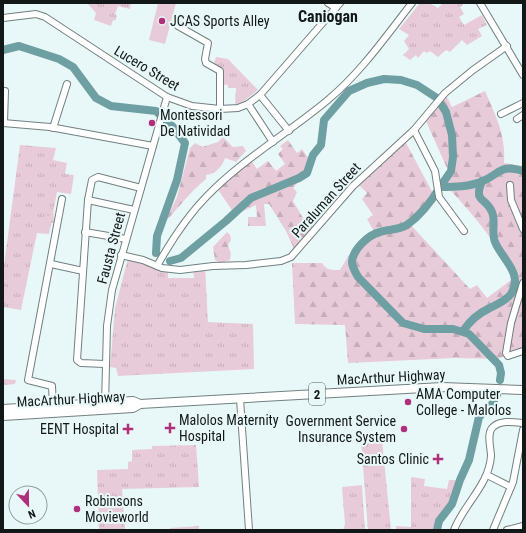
<svg xmlns="http://www.w3.org/2000/svg" width="526" height="533" viewBox="0 0 526 533" font-family="'Roboto Condensed',sans-serif">
<style>
.grass{fill:url(#grass-tufts)}
.forest{fill:url(#forest-firs)}
.wetland{fill:url(#wetland-marsh)}
.green{fill:#e8cbd8}
.lines{fill:none;stroke-linecap:round;stroke-linejoin:round}
.river{stroke:#6e9fa2;stroke-width:8}
.minor-casing{stroke:#717f80;stroke-width:8}
.highway-casing{stroke:#717f80;stroke-width:10}
.minor{stroke:#fff;stroke-width:6}
.highway{stroke:#fff;stroke-width:8}
.poi-dot{fill:#af2f7b;stroke:#e8f8f8;stroke-width:1.5}
.labels{text-anchor:middle;dominant-baseline:central;stroke-width:4;stroke-linejoin:round;paint-order:stroke}
.shield{fill:#e8f8f8;stroke:#525a5b;stroke-width:1}
.shield-label{font-size:13px;font-weight:bold;fill:#121718}
.poi-label{font-size:14px;fill:#121718;stroke:#e8f8f8;text-anchor:start}
.street-label{font-size:14px;fill:#121718;stroke:#e8f8f8}
.quarter-label{font-size:16px;font-weight:bold;fill:#121718;stroke:#e8f8f8}
</style>
<defs>
<pattern id="grass-tufts" width="24" height="20" patternUnits="userSpaceOnUse"><rect width="24" height="20" fill="#e8cbd8"/><path d="M3 7l-1-3M5 7V3M7 7l1-3M15 17l-1-3M17 17v-4M19 17l1-3" fill="none" stroke="#c6aeb9"/></pattern>
<pattern id="forest-firs" width="22" height="20" patternUnits="userSpaceOnUse"><rect width="22" height="20" fill="#e8cbd8"/><path d="M5 1l3.5 6h-7zM16 11l3.5 6h-7z" fill="#c6aeb9"/></pattern>
<pattern id="wetland-marsh" width="20" height="14" patternUnits="userSpaceOnUse"><rect width="20" height="14" fill="#e8cbd8"/><path d="M1 5h8M5 5V1M11 12h8M15 12V8" fill="none" stroke="#c6aeb9"/></pattern>
</defs>
<rect width="100%" height="100%" fill="#e8f8f8"/>
<g class="grass">
<polygon points="87,3 131,3 130,9 118,6 115,14 117,16 115,21 113,20 111,26 94,20 96,13"/>
<polygon points="420,3 429,3 438,8 443,3 462,3 463,5 460,7 464,14 459,17 464,25 482,15 487,25 478,29 482,36 467,45 462,40 450,52 446,50 438,57 430,51 427,53 424,51 418,58 416,55 410,60 403,55 409,49 404,41 409,35 399,29"/>
<polygon points="216,57 228,59 258,90 244,101 235,105 236,88 228,88 228,85 218,84 220,70 213,66"/>
<polygon points="20,145 56,148 53,160 67,163 65,174 74,175 71,194 57,192 49,234 37,233 21,310 3,307 3,273"/>
<polygon points="128,258 168,271 168,278 194,278 193,267 205,266 208,322 253,324 254,369 118,376 116,368 110,367 115,308"/>
<polygon points="3,379 16,380 15,384 3,385"/>
<polygon points="382,440 391,530 368,530 361,441"/>
<polygon points="196,445 199,487 122,489 125,530 99,530 97,470 128,469 128,462 132,461 132,450 152,449 152,446"/>
<polygon points="411,477 425,479 424,486 447,489 449,480 457,480 450,503 438,520 435,530 396,530 396,526 411,527"/>
<polygon points="362,485 365,530 343,530 345,524 342,487"/>
<polygon points="199,526 199,530 170,530 170,528"/>
</g>
<g class="forest">
<path d="M485,91C496,117 506,135 504,163L523,166V348L498,359L455,358L348,363L345,325L295,324L292,263H322C327,271 332,270 340,270L352,250L375,233L367,219L373,215L362,199L367,193L357,183L405,141L436,199L410,224L470,289L477,285L487,298L511,280C511,257 462,201 444,184L451,177L425,119L446,95L452,107Z"/>
<path d="M223,137L233,147L243,146L246,151L236,162L225,158C223,166 214,175 206,175V179C191,191 179,207 166,221L177,197L190,148L195,143L202,147L218,142Z"/>
<polygon points="288,140 297,153 302,149 309,159 306,172 293,188 297,192 293,201 303,218 313,228 295,251 286,231 269,204 264,204 266,226 248,226 248,217 257,217 256,205 235,215 217,188 251,160 257,169 268,161 276,171 285,164 278,154 283,149 280,146"/>
<polygon points="227,232 230,235 231,240 228,245 231,254 230,260 221,263 215,260 213,247"/>
</g>
<polygon class="wetland" points="48,207 53,208 54,222 46,226"/>
<polygon class="green" points="158,3 176,3 165,44 149,40"/>
<g class="lines">
<g class="river">
<polyline points="3,50 19,46 59,59 73,67 96,98 111,106 156,111 173,127 185,143 177,180 157,236 156,253"/>
<path d="M440,187C431,202 421,215 407,225C399,230 389,229 380,232C368,235 352,250 352,263C353,269 356,273 358,277L403,323L424,329H453L469,334L499,365L501,373L500,380"/>
<path d="M170,261L181,258L226,221L251,198L299,178L307,173L313,155L321,145L324,120L349,91L367,83L384,79L401,80L417,85L437,98L446,112L452,135L453,157L451,171L440,187C453,187 470,187 483,181C501,173 500,164 523,171"/>
<path d="M463,331C470,321 477,314 488,309C495,305 506,301 511,294C524,274 502,259 495,242C491,232 496,221 492,212C486,197 473,203 482,181"/>
<polyline points="437,530 439,521 452,504 460,480 469,460 479,417 492,404 497,395"/>
</g>
<g class="minor-casing">
<g id="minor">
<polyline points="328,3 336,8"/>
<polyline points="480,3 523,75"/>
<polyline points="3,18 36,14 45,17 167,97 192,106 220,109 238,108 248,104 260,95 340,3"/>
<polyline points="178,26 208,43 205,59 206,63 220,71 220,109"/>
<polyline points="260,95 289,131"/>
<polyline points="248,104 273,142"/>
<polyline points="501,114 523,103"/>
<polyline points="517,119 523,115"/>
<polyline points="3,123 50,127 153,146"/>
<polyline points="4,123 5,91"/>
<polyline points="53,128 67,84"/>
<polyline points="414,130 435,171 439,197 464,231"/>
<polyline points="510,185 511,200 523,229"/>
<polyline points="88,200 134,210"/>
<polyline points="85,232 126,239"/>
<polyline points="121,255 143,260 162,268 180,270 213,266 246,265 281,261 291,257 353,186 414,130 445,93 473,70 507,46"/>
<polyline points="51,264 83,271"/>
<path d="M157,266C171,241 188,215 208,195C244,158 290,132 329,99C362,71 386,36 412,3"/>
<polyline points="523,283 511,323 506,353 508,356 523,351"/>
<polyline points="105,364 81,363 77,360 88,200 92,180 98,177 141,188"/>
<polyline points="240,399 249,530"/>
<polyline points="105,405 107,326 112,290 167,97"/>
<polyline points="53,406 52,386 28,380 62,199"/>
<polyline points="487,475 511,487"/>
<path d="M454,530C464,504 489,485 491,456C491,448 486,433 493,427C501,420 513,422 523,423"/>
<polyline points="493,530 513,482 523,430"/>
<polyline points="507,530 523,526"/>
</g>
</g>
<g class="highway-casing">
<g id="highway">
<polyline points="3,409 133,401 140,404"/>
<polyline points="3,416 133,408 140,404 442,387 523,390"/>
</g>
</g>
<use href="#minor" class="minor"/>
<use href="#highway" class="highway"/>
</g>
<g class="poi-dot">
<circle cx="162" cy="21" r="4"/>
<circle cx="152" cy="123" r="4"/>
<circle cx="408" cy="402" r="4"/>
<path d="M168 422h4v4h4v4h-4v4h-4v-4h-4v-4h4z"/>
<path d="M126 423h4v4h4v4h-4v4h-4v-4h-4v-4h4z"/>
<circle cx="404" cy="429" r="4"/>
<path d="M436 453h4v4h4v4h-4v4h-4v-4h-4v-4h4z"/>
<circle cx="77" cy="509" r="4"/>
</g>
<g class="labels">
<rect class="shield" x="309" y="383" width="16" height="22" rx="3"/>
<g class="shield-label">
<text x="317" y="394">2</text>
</g>
<g class="poi-label">
<text x="170" y="21">JCAS Sports Alley</text>
<text x="160" y="115">Montessori<tspan x="160" dy="16">De Natividad</tspan></text>
<text x="416" y="394">AMA Computer<tspan x="416" dy="16">College - Malolos</tspan></text>
<text x="179" y="420">Malolos Maternity<tspan x="179" dy="16">Hospital</tspan></text>
<text x="396" y="421" text-anchor="end">Government Service<tspan x="396" dy="16">Insurance System</tspan></text>
<text x="119" y="429" text-anchor="end">EENT Hospital</text>
<text x="429" y="459" text-anchor="end">Santos Clinic</text>
<text x="85" y="501">Robinsons<tspan x="85" dy="16">Movieworld</tspan></text>
</g>
<g class="street-label">
<text transform="translate(147 68) rotate(31)">Lucero Street</text>
<text transform="translate(326 200) rotate(-48)">Paraluman Street</text>
<text transform="translate(111 248) rotate(-75)">Fausta Street</text>
<text transform="translate(391 377) rotate(-3)">MacArthur Highway</text>
<text transform="translate(71 399) rotate(-3)">MacArthur Highway</text>
</g>
<g class="quarter-label">
<text x="328" y="16">Caniogan</text>
</g>
</g>
<rect width="526" height="533" fill="none" stroke="#121718" stroke-width="8"/>
<g transform="translate(28 505) rotate(158)"><circle r="19" fill="#e8f8f8" stroke="#929e9e"/>
<path d="M0-3L7 15L0 10L-7 15Z" fill="#af2f7b"/>
<text y="-6" font-size="11" font-weight="bold" text-anchor="middle" fill="#121718">N</text>
</g>
</svg>
